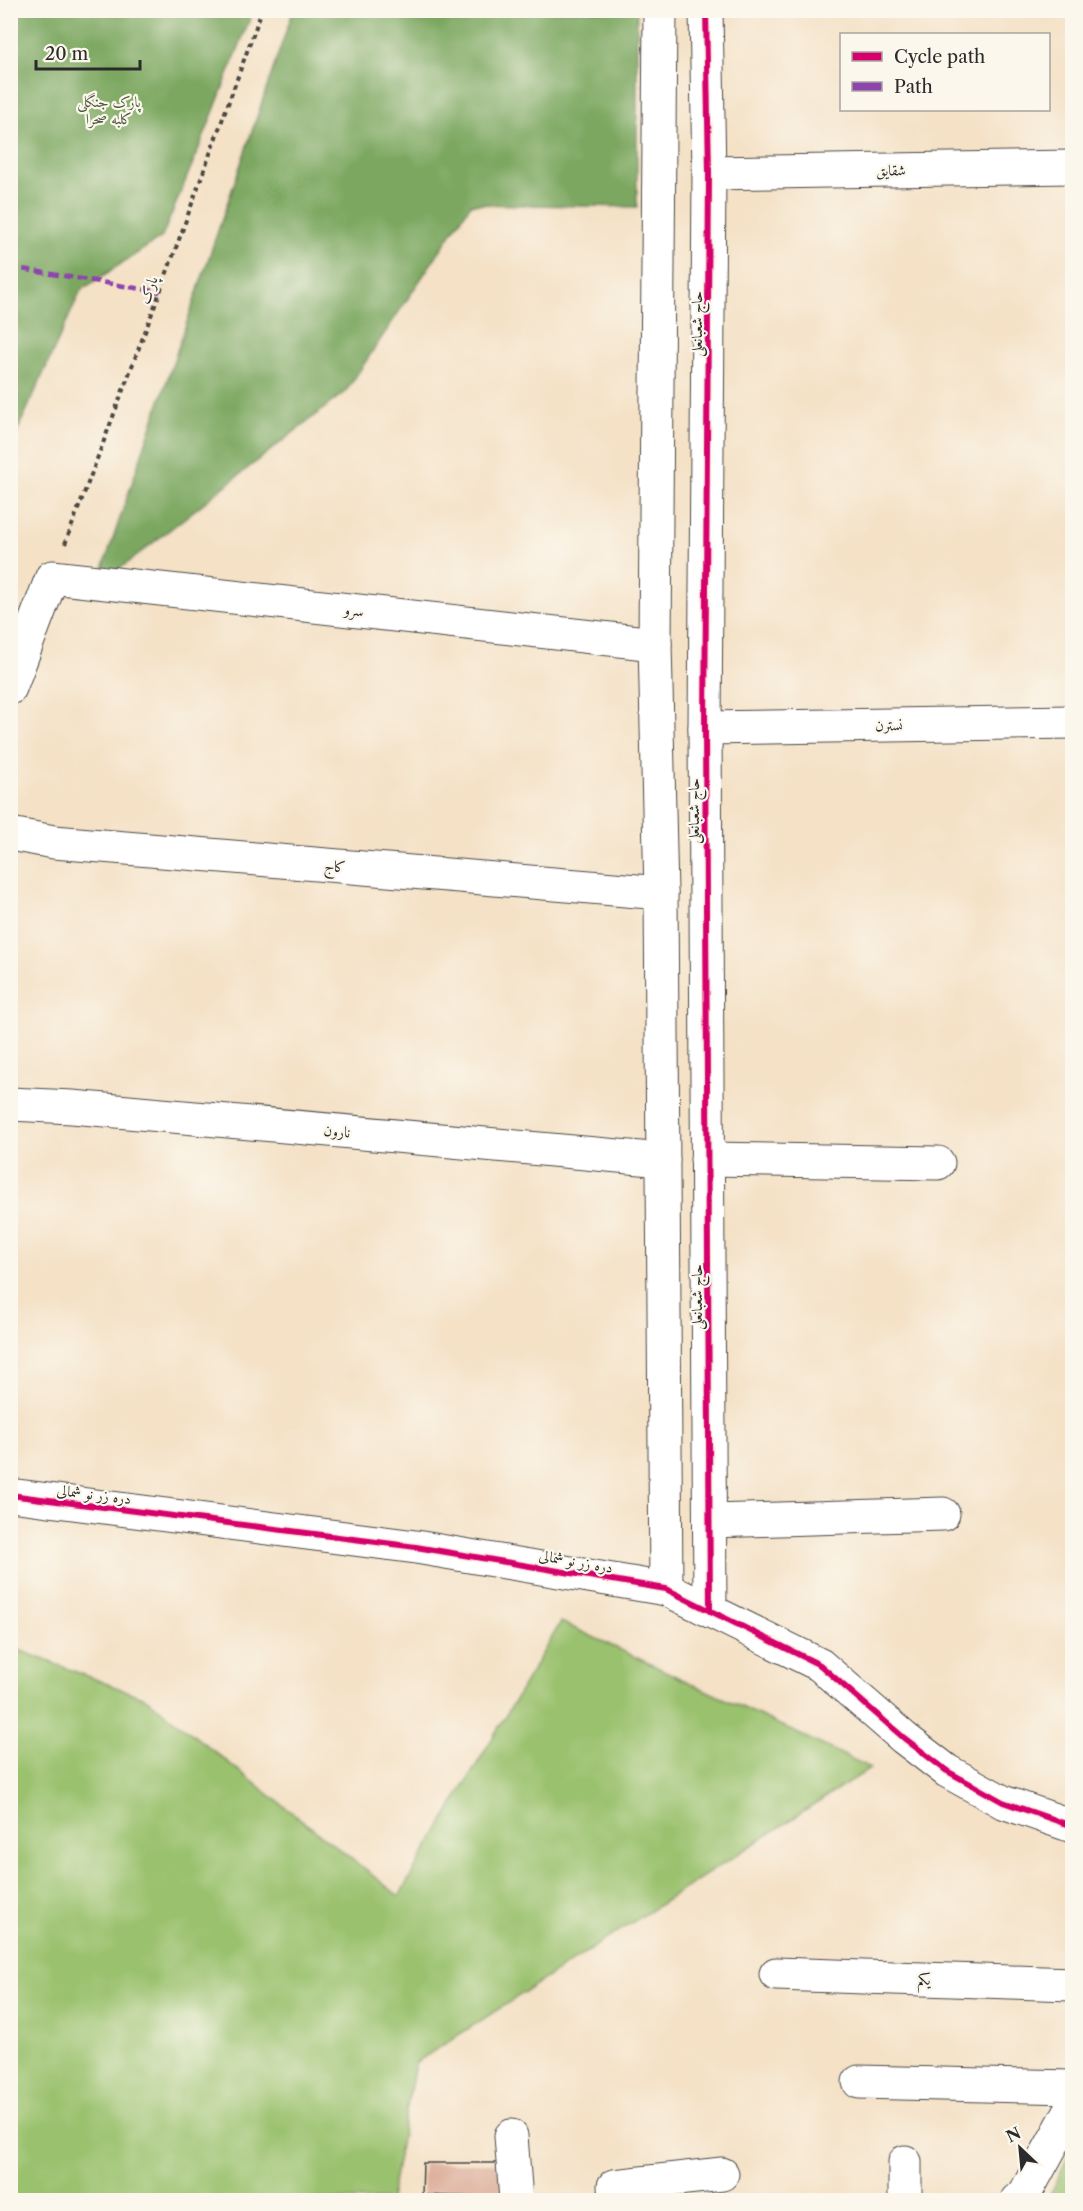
<svg xmlns="http://www.w3.org/2000/svg" width="1083" height="2211" viewBox="0 0 1083 2211" font-family="'Libre Caslon Text',Amiri,serif">
<style>
.green{fill:#9ac16d;stroke:#62764c;stroke-width:1.5}
.forest{fill:#7ba760;stroke:#536946;stroke-width:1.5}
.building{fill:#ddaf9b}
.lines{fill:none;stroke-linecap:round;stroke-linejoin:round}
.street-casing{stroke:#494642;stroke-width:35}
.secondary-casing{stroke:#494642;stroke-width:35}
.path{stroke:#494642;stroke-width:4;stroke-dasharray:4.5 4.5;stroke-linecap:butt}
.street{stroke:#fff;stroke-width:33}
.secondary{stroke:#fff;stroke-width:33}
.quiet{stroke:#8e44ad;stroke-width:4.5;stroke-dasharray:9 4.5;stroke-linecap:butt}
.cycleway-casing{stroke:#fbf7ec;stroke-width:10}
.cycleway{stroke:#d6006c;stroke-width:6}
.labels{text-anchor:middle;dominant-baseline:central;stroke-width:4.5;stroke-linejoin:round;paint-order:stroke}
.park-label{font-size:15px;fill:#4c583f;stroke:#fbf7ec}
.street-label{font-size:15px;fill:#2b2b2b;stroke:#fbf7ec}
</style>
<rect width="100%" height="100%" fill="#fbf7ec"/>
<filter id="ink" filterUnits="userSpaceOnUse"><feTurbulence type="fractalNoise" baseFrequency=".0167" numOctaves="2"/><feDisplacementMap in="SourceGraphic" scale="12" xChannelSelector="R" yChannelSelector="G"/><feConvolveMatrix kernelMatrix="1 2 1 2 8 2 1 2 1" color-interpolation-filters="sRGB"/></filter>
<filter id="wash" filterUnits="userSpaceOnUse"><feTurbulence type="fractalNoise" baseFrequency=".008" numOctaves="4" result="noise"/><feDisplacementMap in="SourceGraphic" scale="24" xChannelSelector="R" yChannelSelector="G"/><feGaussianBlur stdDeviation="1.35" result="paint"/><feColorMatrix in="noise" values="0 0 0 0 0 0 0 0 0 0 0 0 0 0 0 0 0 1.4 0 .05"/><feComposite in="paint" operator="in"/></filter>
<g filter="url(#wash)">
<rect width="100%" height="100%" fill="#f4e1c6"/>
<g class="green">
<polygon points="561,1622 871,1768 415,2063 390,2200 11,2200 11,1647 147,1699 399,1896"/>
<polygon points="1072,2148 1072,2200 1047,2200"/>
</g>
<g class="forest">
<polygon points="11,10 253,11 204,136 162,237 81,290 11,445"/>
<polygon points="293,11 637,11 637,207 471,204 346,391 112,575 101,574"/>
</g>
<g id="blocks">
<polygon class="building" points="423,2163 503,2163 506,2198 422,2195"/>
</g>
</g>
<g filter="url(#ink)">
<use href="#blocks" fill-opacity="0" stroke="#494642" stroke-width="1.5"/>
<g class="lines">
<g class="street-casing">
<g id="street">
<polyline points="709,173 1072,167"/>
<polyline points="10,688 52,577 655,644"/>
<polyline points="705,728 1072,722"/>
<polyline points="10,834 54,842 661,893"/>
<polyline points="10,1104 72,1107 663,1160"/>
<polyline points="707,1159 938,1163"/>
<polyline points="710,1521 943,1514"/>
<polyline points="776,1974 1072,1984"/>
<polyline points="859,2082 1072,2087"/>
<polyline points="511,2136 516,2200"/>
<polyline points="905,2162 905,2200"/>
<polyline points="615,2200 614,2186 722,2174"/>
<polyline points="1017,2200 1022,2199 1072,2108"/>
</g>
</g>
<g class="secondary-casing">
<g id="secondary">
<polyline points="660,10 655,644 661,893 666,1589"/>
<polyline points="706,10 709,173 705,728 710,1611"/>
<polyline points="10,1495 416,1547 666,1589 820,1665 904,1738 947,1771 1003,1802 1072,1826"/>
</g>
</g>
<polyline class="path" points="65,544 160,292 262,10"/>
<use href="#street" class="street"/>
<use href="#secondary" class="secondary"/>
<polyline class="quiet" points="10,267 160,292"/>
<g class="cycleway-casing">
<g id="cycleway">
<polyline points="706,10 709,173 705,728 710,1611"/>
<polyline points="10,1495 416,1547 666,1589 820,1665 904,1738 947,1771 1003,1802 1072,1826"/>
</g>
</g>
<use href="#cycleway" class="cycleway"/>
</g>
</g>
<g class="labels">
<g class="park-label">
<text x="109" y="101">پارک جنگلی<tspan x="109" dy="17">کلبه صحرا</tspan></text>
</g>
<g class="street-label">
<text transform="translate(891 170) rotate(-1)">شقایق</text>
<text transform="translate(148 290) rotate(-70)">پارک</text>
<text transform="translate(696 324) rotate(-90)">حاج شعبانعلی</text>
<text transform="translate(354 610) rotate(6)">سرو</text>
<text transform="translate(889 725) rotate(-1)">نسترن</text>
<text transform="translate(693 811) rotate(-90)">حاج شعبانعلی</text>
<text transform="translate(335 866) rotate(5)">کاج</text>
<text transform="translate(337 1131) rotate(5)">نارون</text>
<text transform="translate(696 1297) rotate(-90)">حاج شعبانعلی</text>
<text transform="translate(94 1494) rotate(7)">دره زر نو شمالی</text>
<text transform="translate(576 1561) rotate(10)">دره زر نو شمالی</text>
<text transform="translate(924 1979) rotate(2)">یکم</text>
</g>
</g>
<rect width="1083" height="2211" fill="none" stroke="#fbf7ec" stroke-width="36"/>
<rect x="840" y="33" width="210" height="78" fill="#fbf7ec" stroke="#a8a59f" stroke-width="1.5"/>
<rect x="852" y="52" width="30" height="9" fill="#d6006c" stroke="#a8a59f" stroke-width="1.5"/>
<text x="894" y="63" font-size="18" fill="#2b2b2b">Cycle path</text>
<rect x="852" y="82" width="30" height="9" fill="#8e44ad" stroke="#a8a59f" stroke-width="1.5"/>
<text x="894" y="93" font-size="18" fill="#2b2b2b">Path</text>
<g transform="translate(1020 2148) rotate(334)" stroke="#fbf7ec" stroke-width="4.5" paint-order="stroke">
<path d="M0-4.5L10 22L0 15L-10 22Z" fill="#2b2b2b"/>
<text y="-9" font-size="16" font-weight="bold" text-anchor="middle" fill="#2b2b2b">N</text>
</g>
<path d="M36 60v9h104v-9" fill="none" stroke="#2b2b2b" stroke-width="3"/>
<text x="45" y="60" font-size="18" fill="#2b2b2b" stroke="#fbf7ec" stroke-width="4.5" paint-order="stroke">20 m</text>
</svg>
